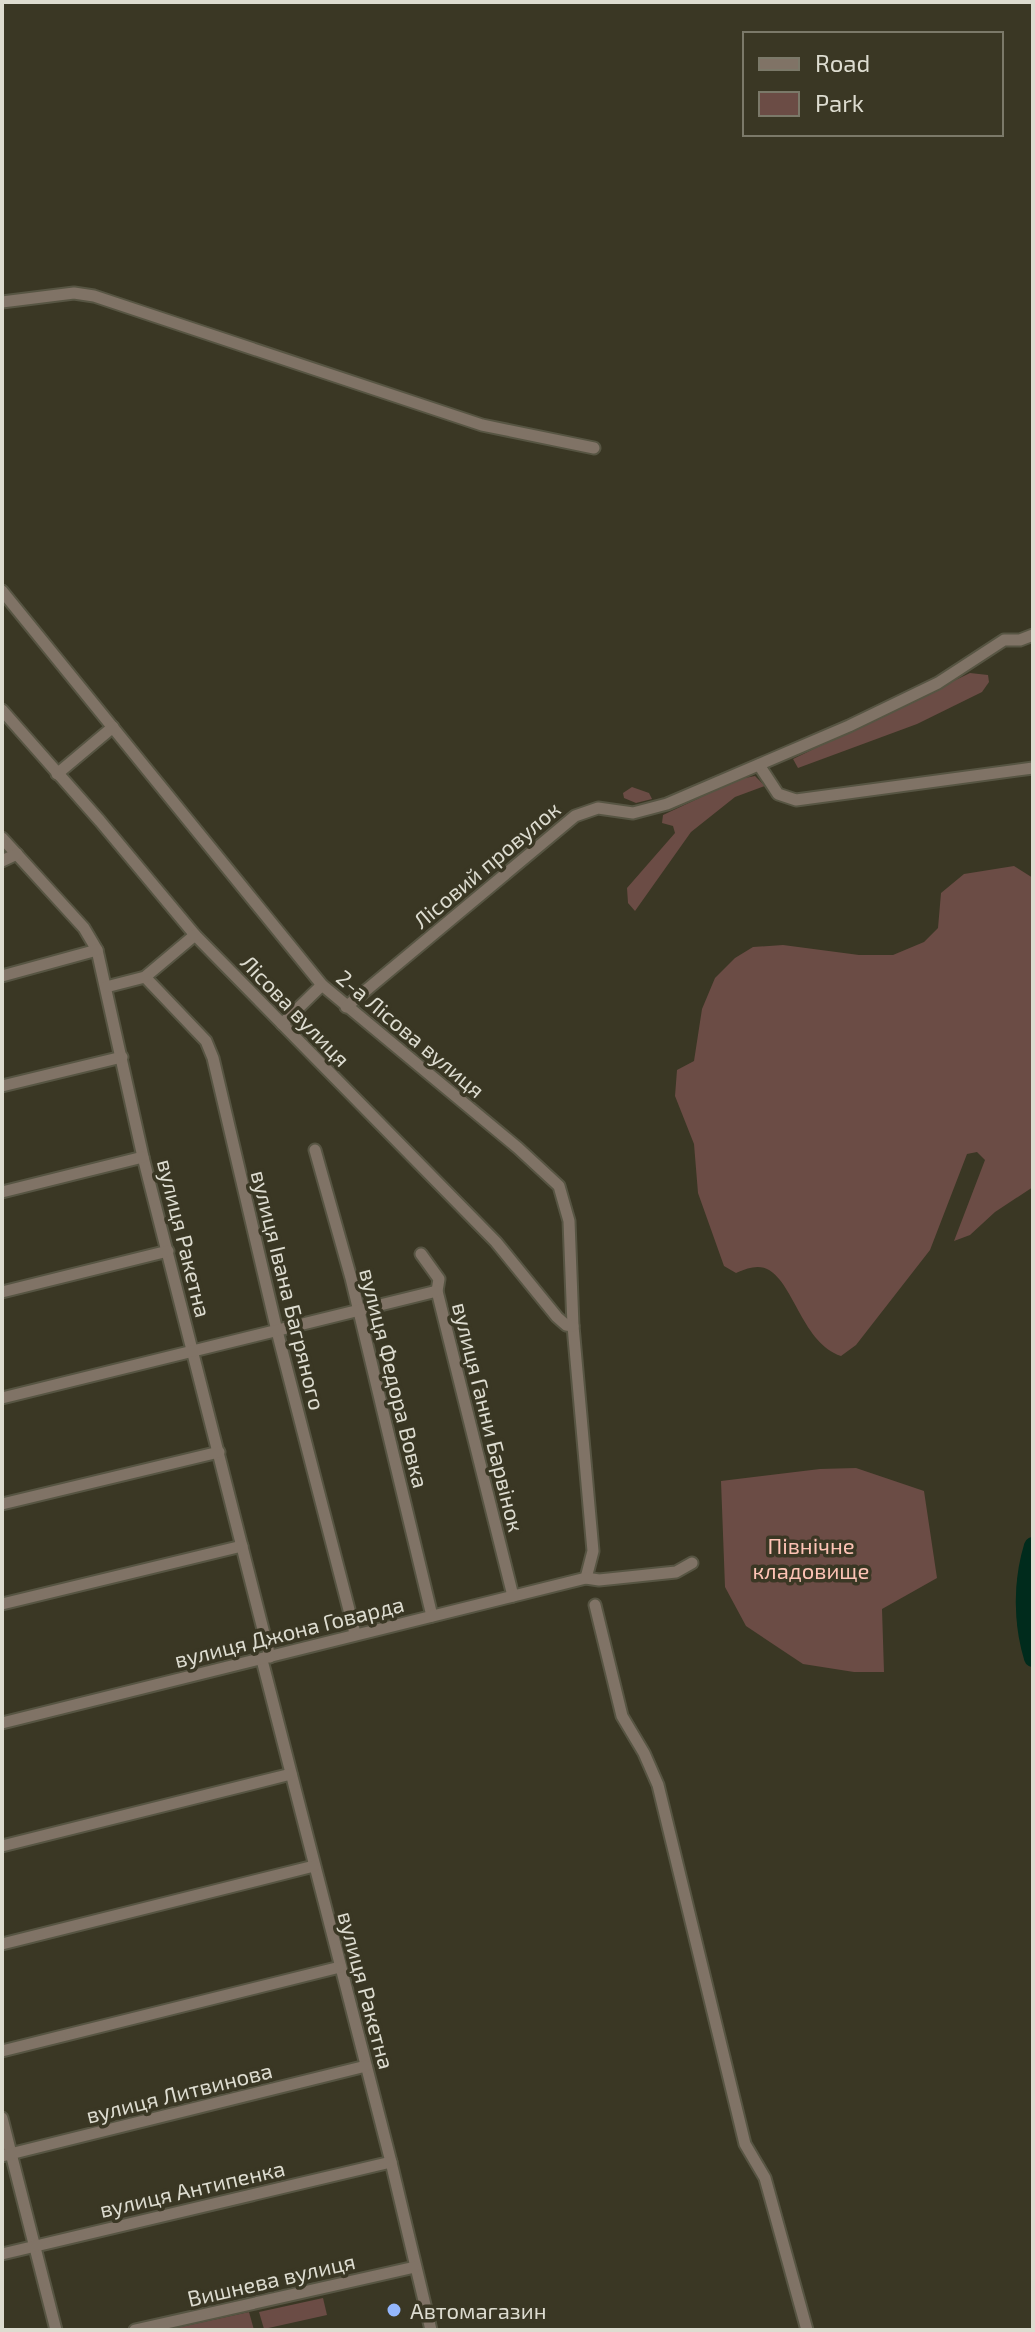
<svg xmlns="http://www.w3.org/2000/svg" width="1035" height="2332" viewBox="0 0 1035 2332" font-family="'Exo 2',sans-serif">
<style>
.green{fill:#6b4c45}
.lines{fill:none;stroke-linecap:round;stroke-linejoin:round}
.river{stroke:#002b1c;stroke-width:18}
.minor-casing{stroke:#575543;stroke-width:15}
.minor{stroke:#807366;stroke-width:11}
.poi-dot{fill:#94b7fd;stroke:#3a3724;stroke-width:3}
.labels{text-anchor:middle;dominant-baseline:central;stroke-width:7;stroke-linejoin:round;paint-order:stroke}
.street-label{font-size:22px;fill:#dddcd0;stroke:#3a3724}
.park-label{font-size:22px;fill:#fdc3b5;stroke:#3a3724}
.poi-label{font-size:22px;fill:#dddcd0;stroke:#3a3724;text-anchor:start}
</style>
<rect width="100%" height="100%" fill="#3a3724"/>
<g class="green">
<polygon points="970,673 988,675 989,682 982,692 917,724 798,768 793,759"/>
<polygon points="755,776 765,786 735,797 691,832 635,911 628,903 627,888 675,833 673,826 662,823 663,815 740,779"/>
<polygon points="632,787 649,793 652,799 636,803 624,798 623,793"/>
<path d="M1014,866L1033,878V1187L995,1212L970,1235L954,1241L985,1160L977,1152L967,1154L930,1250L856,1345L841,1356C802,1343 794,1282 767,1269C757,1264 745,1269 736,1273L724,1266L698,1193L694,1144L675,1096L677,1070L694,1061L702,1009L715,978L735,958L753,947L783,945L859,955H893L924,942L938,928L941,893L964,874Z"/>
<polygon points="856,1468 924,1491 937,1578 882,1609 884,1672 854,1672 803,1664 746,1626 725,1587 721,1481 820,1469"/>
<polygon points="323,2298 327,2315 264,2329 259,2312"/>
<polygon points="249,2312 254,2330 167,2330"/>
</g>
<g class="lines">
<path class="river" d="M1033,1546C1022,1582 1022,1622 1033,1658"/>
<g class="minor-casing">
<g id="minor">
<polyline points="2,302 74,293 94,296 482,425 594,448"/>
<polyline points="2,591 322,985 518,1148 559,1186 569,1221 573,1326 593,1551 586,1578"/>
<polyline points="2,710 100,821 195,935 496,1242 557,1317 566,1325 573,1326"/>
<polyline points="759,765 778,794 796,800 1033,768"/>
<polyline points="57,774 113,727"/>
<polyline points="2,838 84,928 97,950 143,1157 270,1657"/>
<polyline points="2,861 17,854"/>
<polyline points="2,976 97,950"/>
<polyline points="145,977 206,1041 213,1058 277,1331 355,1633"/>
<polyline points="106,987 145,977 195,935"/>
<polyline points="346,1007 575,816 598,808 633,813 667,804 849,726 938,683 1004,640 1020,640 1033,635"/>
<polyline points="282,1024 322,985"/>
<polyline points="2,1086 122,1057"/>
<polyline points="315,1150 351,1278 432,1616"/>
<polyline points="2,1192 143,1157"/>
<polyline points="421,1254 439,1279 437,1291 513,1596"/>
<polyline points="2,1292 168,1251"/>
<polyline points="2,1398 437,1291"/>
<polyline points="2,1504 219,1452"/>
<polyline points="2,1604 242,1546"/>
<polyline points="595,1605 622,1716 644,1753 658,1785 745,2144 765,2178 807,2330"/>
<polyline points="262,1660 391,2162 431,2330"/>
<polyline points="2,1723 586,1578 599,1580 676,1572 692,1563"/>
<polyline points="2,1846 291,1774"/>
<polyline points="2,1944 314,1866"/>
<polyline points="2,2051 340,1967"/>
<polyline points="2,2118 56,2330"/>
<polyline points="2,2156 366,2066"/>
<polyline points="2,2254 391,2162"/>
<polyline points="135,2330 415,2267"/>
</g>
</g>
<use href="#minor" class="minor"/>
</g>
<circle class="poi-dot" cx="394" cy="2310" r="8"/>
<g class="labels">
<g class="street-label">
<text transform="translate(486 864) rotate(-40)">Лісовий провулок</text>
<text transform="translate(296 1010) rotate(46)">Лісова вулиця</text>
<text transform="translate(411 1033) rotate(40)">2-а Лісова вулиця</text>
<text transform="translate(185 1238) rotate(76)">вулиця Ракетна</text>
<text transform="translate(289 1290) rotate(76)">вулиця Івана Багряного</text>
<text transform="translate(395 1378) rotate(76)">вулиця Федора Вовка</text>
<text transform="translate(489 1417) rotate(76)">вулиця Ганни Барвінок</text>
<text transform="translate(289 1631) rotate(-14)">вулиця Джона Говарда</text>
<text transform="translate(367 1990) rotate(75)">вулиця Ракетна</text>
<text transform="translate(179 2092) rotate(-14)">вулиця Литвинова</text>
<text transform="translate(192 2188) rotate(-13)">вулиця Антипенка</text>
<text transform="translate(271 2279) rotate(-13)">Вишнева вулиця</text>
</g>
<g class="park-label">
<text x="811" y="1545">Північне<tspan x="811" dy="25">кладовище</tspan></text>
</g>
<g class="poi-label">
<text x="410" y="2310">Автомагазин</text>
</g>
</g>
<rect width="1035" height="2332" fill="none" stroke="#dddcd0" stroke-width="8"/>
<rect x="743" y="32" width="260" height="104" fill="#3a3724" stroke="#7b7969" stroke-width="2"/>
<rect x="759" y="58" width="40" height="12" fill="#807366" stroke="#7b7969" stroke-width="2"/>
<text x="815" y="72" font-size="24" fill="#dddcd0">Road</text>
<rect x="759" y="92" width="40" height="24" fill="#6b4c45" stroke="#7b7969" stroke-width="2"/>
<text x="815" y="112" font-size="24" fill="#dddcd0">Park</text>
</svg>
